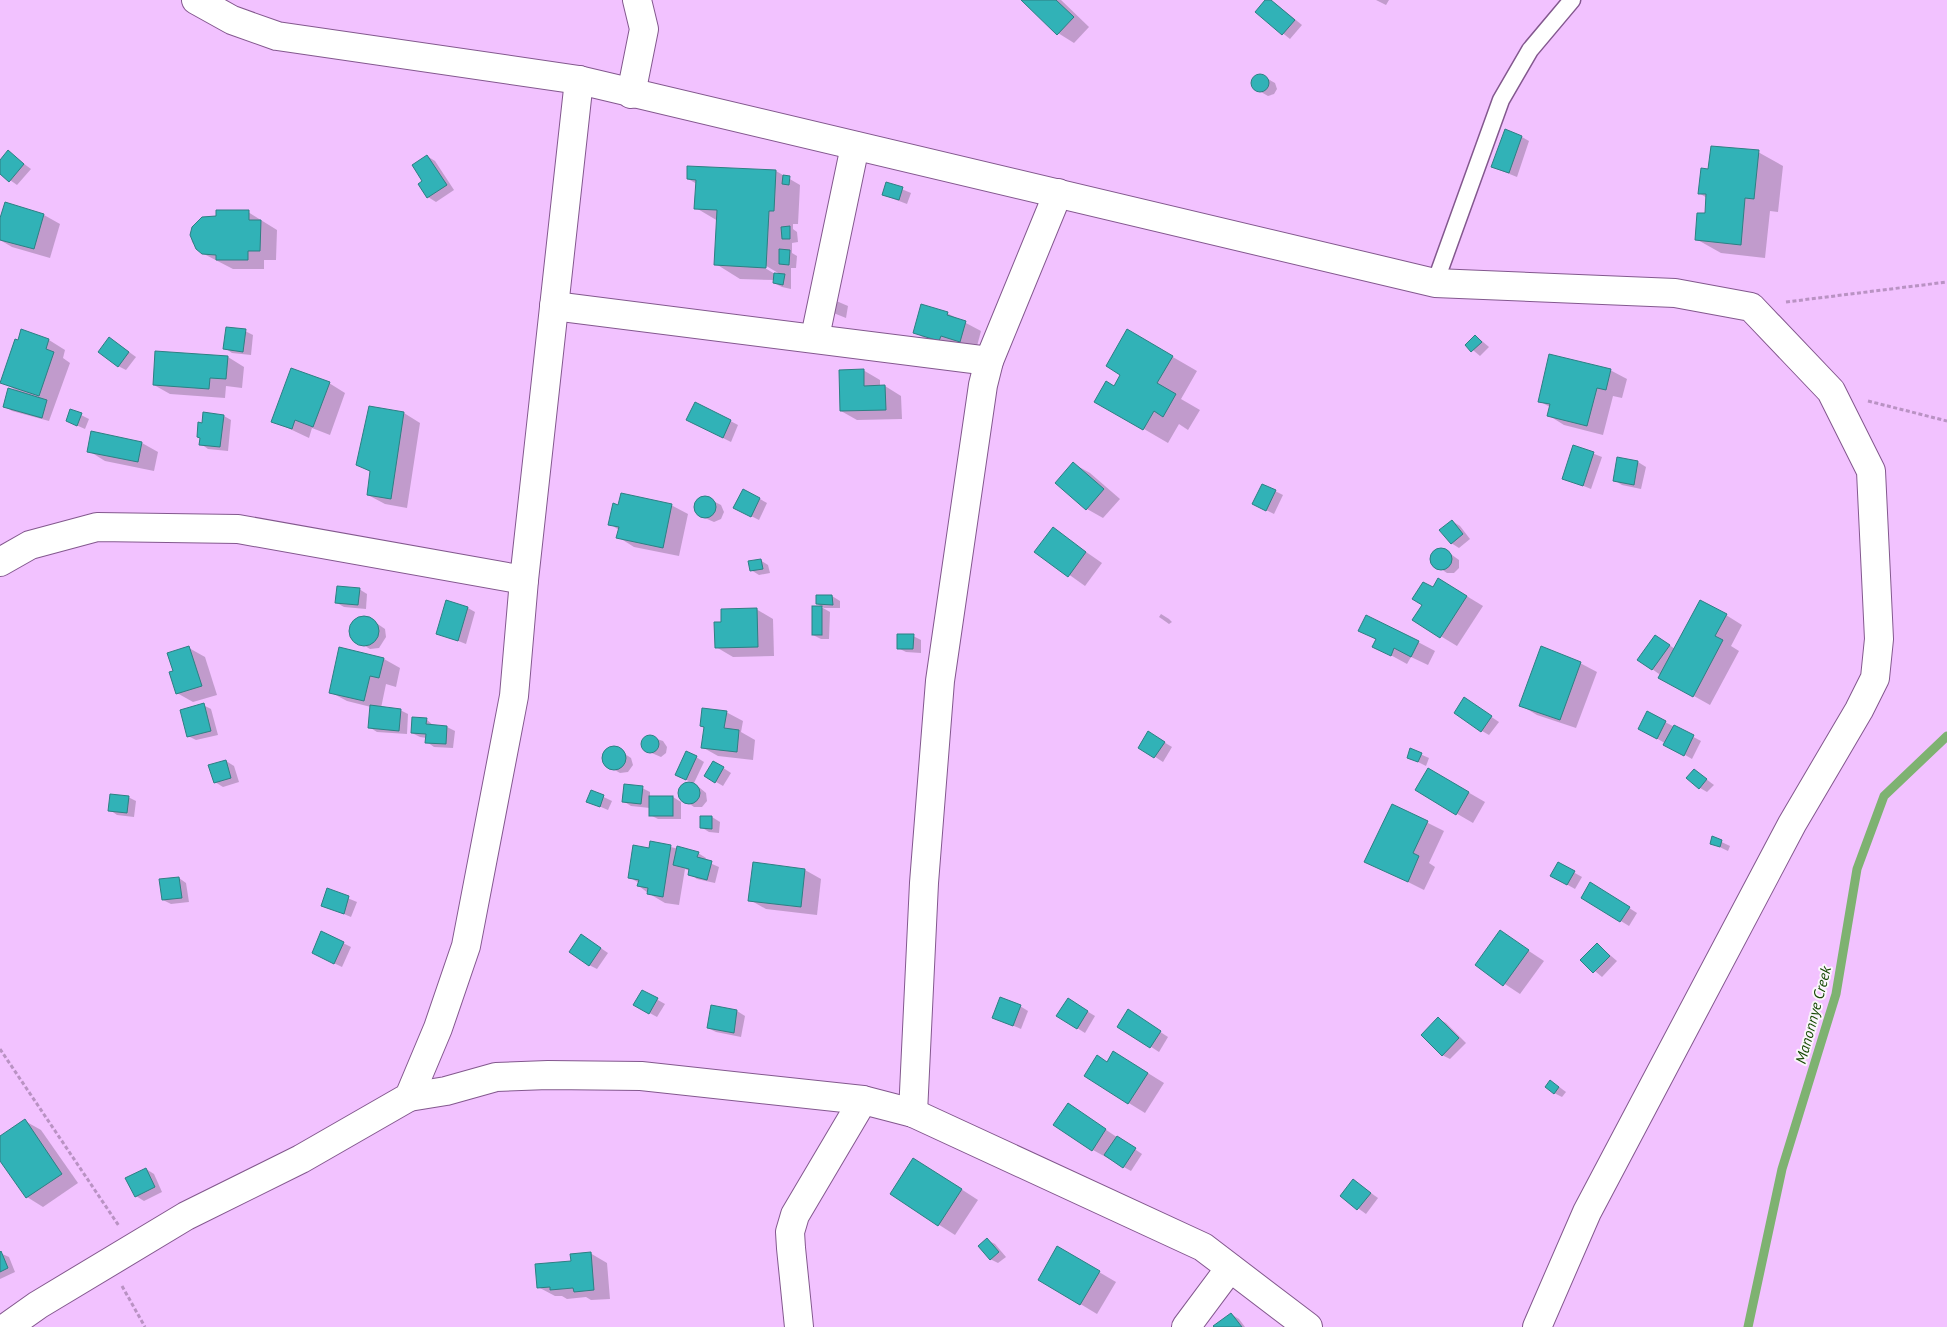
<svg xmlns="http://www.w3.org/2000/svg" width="1947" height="1327" viewBox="0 0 1947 1327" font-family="'PT Sans',sans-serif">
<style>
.shadow{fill:#0003;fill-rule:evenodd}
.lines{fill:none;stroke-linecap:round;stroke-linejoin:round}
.stream{stroke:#7eb271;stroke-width:9}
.building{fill:#31b2b7;stroke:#2e7f83}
.service-casing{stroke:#83588e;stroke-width:19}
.minor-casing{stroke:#83588e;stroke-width:30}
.path{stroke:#b992c3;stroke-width:3;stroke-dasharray:4 2.5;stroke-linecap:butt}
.service{stroke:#fff;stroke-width:16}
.minor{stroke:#fff;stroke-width:28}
.labels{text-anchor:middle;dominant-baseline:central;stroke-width:4;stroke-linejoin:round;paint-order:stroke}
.water-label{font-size:15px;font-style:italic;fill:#174904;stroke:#faf5fb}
</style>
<rect width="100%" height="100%" fill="#f2c2ff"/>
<g class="shadow">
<polygon points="1023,0 1061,0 1089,27 1074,43 1058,33"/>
<polygon points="1266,0 1275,3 1302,25 1290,39 1256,12"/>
<polygon points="1376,0 1389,0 1386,5"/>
<polygon points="1261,75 1275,83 1277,89 1274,94 1268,96 1254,88 1253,82 1256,77"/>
<polygon points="1522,137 1529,141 1517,177 1492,167"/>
<polygon points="8,152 31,169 17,185 0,173 0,162"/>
<polygon points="1758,152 1783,166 1778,212 1770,211 1765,258 1721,253 1696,239 1706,214 1707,198 1699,193 1710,171"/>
<polygon points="427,156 435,161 454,190 436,202 428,197 424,182"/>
<path d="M776,171L800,185L798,224H793V229L797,232L798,242L792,243V253L797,256L796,268H791V289L782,287L774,283L775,280L740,279L716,264L718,221L696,208L697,184L688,179ZM761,263L780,274H775L760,265Z"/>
<polygon points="887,183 911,193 907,204 883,195"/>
<polygon points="248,212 277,230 276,260 264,260 264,269 233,269 202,253 192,242 191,235 197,222 203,218"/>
<polygon points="44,215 60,224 50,258 12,247 0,240 0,223"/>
<polygon points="834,300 848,306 846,318 831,312"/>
<polygon points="947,313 981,331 976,350 931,342 914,332"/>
<polygon points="22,331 49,340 65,350 63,358 70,363 49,421 12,411 4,406 19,392 2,382"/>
<polygon points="245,331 253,335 251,355 232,353 225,348"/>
<polygon points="1128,331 1197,371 1181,399 1200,410 1188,430 1179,424 1168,443 1096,401 1115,387 1122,374"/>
<polygon points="1476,336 1489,347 1480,356 1467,345"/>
<polygon points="110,338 136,357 126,370 118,366"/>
<polygon points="228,357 244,367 242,388 226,386 225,398 170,394 154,385"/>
<polygon points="863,370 880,380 880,386 885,386 901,396 902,419 857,420 841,411"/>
<polygon points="1610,370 1627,379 1622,398 1613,396 1603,435 1564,425 1548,415 1550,407 1539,401"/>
<polygon points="329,383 345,393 330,435 312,428 309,438 273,421"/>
<polygon points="696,403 738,425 731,442 695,424"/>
<polygon points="71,410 89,419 85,429 76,425"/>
<polygon points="404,413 420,423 407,508 385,504 368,495 371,472 358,465"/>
<polygon points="224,416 231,420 228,451 208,449 201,444 203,424"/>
<polygon points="142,443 158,452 154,471 105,461 89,451"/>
<polygon points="1574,446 1602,457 1591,489 1564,478"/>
<polygon points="1618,458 1638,462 1646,467 1641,489 1622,485 1614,480"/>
<polygon points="1074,464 1090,473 1120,499 1103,518 1087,509"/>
<polygon points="744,490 767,503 759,520 743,512"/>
<polygon points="1275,491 1283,495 1274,514 1262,508"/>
<polygon points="705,497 721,505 724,512 721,519 714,522 698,515 695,508 698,500"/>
<polygon points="671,505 688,514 679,556 634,547 618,537 619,530 610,524 619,506"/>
<polygon points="1452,521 1460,526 1470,539 1459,548 1451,543"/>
<polygon points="1053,529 1102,563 1085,586 1036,551"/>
<polygon points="1437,550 1445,550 1459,560 1459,568 1454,573 1447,573 1432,563 1432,556"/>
<polygon points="760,560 768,565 770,573 759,575 751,570"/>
<polygon points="359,589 367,594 366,609 344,607 337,603"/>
<polygon points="1455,589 1483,606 1457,646 1414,620"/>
<polygon points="817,596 832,596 840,601 840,608 823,608 830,612 829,639 821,639 813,635 813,608 824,608 817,604"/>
<polygon points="468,608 475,612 466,644 438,633"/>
<polygon points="756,609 773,619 774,656 733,657 716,647 723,623"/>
<polygon points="1161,614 1169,619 1172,622 1169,624 1162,619 1159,617"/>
<polygon points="1726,615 1742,625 1731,646 1739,651 1710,705 1676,686 1652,669 1663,641 1675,649"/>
<polygon points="369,618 385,629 386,637 379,648 370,649 354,639 350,631 356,619"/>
<polygon points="1359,630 1418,642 1435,651 1428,665 1411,657 1407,664 1374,646 1377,640"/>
<polygon points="913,636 921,640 921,653 906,652 898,648"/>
<polygon points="189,648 205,657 217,695 193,702 177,693 174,672"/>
<polygon points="384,659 400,668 396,687 386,684 381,708 400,710 408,714 407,734 377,732 369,727 371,707 347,701 330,692"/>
<polygon points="1580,663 1597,672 1576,728 1537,715 1520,705"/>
<polygon points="1472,704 1499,722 1489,735 1482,731"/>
<polygon points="203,705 211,709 218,735 196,740 188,736"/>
<polygon points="726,712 743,721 741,732 755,740 753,760 718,756 702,747 705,728 701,726"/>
<polygon points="1648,713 1701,741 1692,759 1639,728"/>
<polygon points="426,719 434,726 447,727 455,731 453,748 434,747 427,742 427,738 420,737 412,733"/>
<polygon points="1149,733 1172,747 1163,762 1140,747"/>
<polygon points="648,736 663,741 667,747 666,753 661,757 647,751 643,746 644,740"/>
<polygon points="616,748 631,758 633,765 628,772 620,773 604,764 603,756 608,749"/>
<polygon points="1411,750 1429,758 1426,766 1408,757"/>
<polygon points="696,757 704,762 694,783 684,779"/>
<polygon points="226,761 234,766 239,782 223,787 215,782"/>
<polygon points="714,762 731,773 723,786 706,776"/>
<polygon points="1428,769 1485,802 1473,823 1416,790"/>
<polygon points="1694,770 1714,785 1707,792 1700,788"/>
<polygon points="694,783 706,793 707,801 702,807 694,807 680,797 680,789 684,784"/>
<polygon points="642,788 650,792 650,797 673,797 681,802 681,819 658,819 650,815 650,808 631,806 623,801"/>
<polygon points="591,791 612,801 608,810 587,801"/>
<polygon points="128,797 136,801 134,817 117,815 110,810"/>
<polygon points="1392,805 1444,831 1429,863 1435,867 1424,890 1366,861"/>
<polygon points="712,817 720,822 719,833 709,832 701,827"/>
<polygon points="1713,838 1730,846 1728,851 1711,843"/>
<polygon points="652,843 698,853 706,858 705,861 719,867 715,883 697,879 690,874 690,871 685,869 679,905 665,903 648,893 639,886 639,883 629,877 650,850"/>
<polygon points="754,863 805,870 821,879 817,915 766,909 750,900"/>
<polygon points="1559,864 1582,877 1575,889 1552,876"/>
<polygon points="179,878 186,883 189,902 171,904 163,900"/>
<polygon points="1598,888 1637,913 1629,926 1582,897"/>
<polygon points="328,890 357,902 351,917 322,905"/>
<polygon points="1500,932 1544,961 1520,994 1476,965"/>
<polygon points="589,940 608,953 597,969 589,965"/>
<polygon points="343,943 351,947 342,967 321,957"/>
<polygon points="1597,944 1617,961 1602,977 1582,960"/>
<polygon points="642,991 665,1004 657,1017 635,1005"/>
<polygon points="1075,1004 1095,1016 1085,1033 1077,1028"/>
<polygon points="712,1006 737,1011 745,1016 741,1037 716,1032 708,1028"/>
<polygon points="1020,1006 1028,1011 1021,1029 994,1017"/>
<polygon points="1136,1016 1168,1037 1159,1052 1119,1026"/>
<polygon points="1439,1019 1446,1023 1466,1043 1450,1059 1442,1055"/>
<polygon points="1130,1062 1164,1083 1145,1113 1085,1076 1107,1063"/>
<polygon points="1558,1086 1566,1092 1562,1097 1554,1093"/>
<polygon points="1069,1105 1142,1154 1131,1171 1093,1150"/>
<polygon points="25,1121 41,1130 78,1183 43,1207 27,1197 0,1159 0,1138"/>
<polygon points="146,1169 154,1174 162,1192 144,1201 136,1196"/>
<polygon points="930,1169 978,1200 955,1235 891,1194"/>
<polygon points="1353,1180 1378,1198 1366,1214 1341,1196"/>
<polygon points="987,1240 995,1244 1006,1257 998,1263 990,1259"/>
<polygon points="1058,1248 1116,1282 1097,1314 1039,1279"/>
<polygon points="0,1253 9,1257 15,1272 0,1279"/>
<polygon points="590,1253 607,1263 610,1299 591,1300 586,1297 567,1299 562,1296 555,1296 538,1287 572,1262"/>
<polygon points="1231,1314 1239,1319 1245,1327 1215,1327"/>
</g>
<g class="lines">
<polyline class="stream" points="1748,1327 1782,1169 1836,994 1857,869 1884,796 1947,736"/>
</g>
<g class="building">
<polygon points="1021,0 1056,0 1074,17 1057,35"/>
<polygon points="1265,0 1271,0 1295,20 1282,35 1255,12"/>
<circle cx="1260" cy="83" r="9"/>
<polygon points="1505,129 1522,136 1509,173 1491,167"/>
<polygon points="1711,146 1759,150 1754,199 1745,198 1741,245 1695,240 1697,213 1705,213 1706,194 1698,194 1701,168 1708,169"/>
<polygon points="8,150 24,164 9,182 0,174 0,160"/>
<polygon points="427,155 447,185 427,198 418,184 422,181 412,165"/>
<polygon points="687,166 776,170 774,211 769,211 766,268 714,265 717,210 694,209 696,180 687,179"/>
<polygon points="783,175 790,176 789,185 782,184"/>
<polygon points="886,182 903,187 899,200 882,195"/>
<polygon points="5,202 44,214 34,249 0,240 0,218"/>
<polygon points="216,210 249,210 249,220 261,220 260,251 248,251 248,260 216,260 216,255 202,254 196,249 190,235 192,227 202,217 216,216"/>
<polygon points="790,226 790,239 782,239 781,227"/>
<polygon points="779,249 790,250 789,265 779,264"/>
<polygon points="774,273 785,274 783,285 773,283"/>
<polygon points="921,304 948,312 947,315 966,321 960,342 941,336 939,341 913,333"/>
<polygon points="226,327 246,329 243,352 223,349"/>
<polygon points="21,329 49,339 46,349 54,352 39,396 0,383 15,339 18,340"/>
<polygon points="1127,329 1173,356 1157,383 1176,394 1163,417 1154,411 1143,430 1094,402 1106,381 1114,386 1120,375 1106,366"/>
<polygon points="1475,335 1482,342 1471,352 1465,345"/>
<polygon points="109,337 129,352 118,367 98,352"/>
<polygon points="155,351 228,356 226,379 210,378 209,389 153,385"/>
<polygon points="1549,354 1611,369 1606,390 1597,388 1587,426 1547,416 1550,404 1538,402"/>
<polygon points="291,368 330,382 313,427 295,420 292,429 271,422"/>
<polygon points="864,369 864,386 885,385 886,410 840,411 839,370"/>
<polygon points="8,388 47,400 42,418 3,407"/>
<polygon points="695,402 731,420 723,438 686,420"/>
<polygon points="369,406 404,412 391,499 367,495 370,471 356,465"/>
<polygon points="70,409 82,413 77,426 66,421"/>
<polygon points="203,412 224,415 220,447 199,445 200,438 197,437 198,422 202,423"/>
<polygon points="91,431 142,442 138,462 87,452"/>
<polygon points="1573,445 1594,452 1583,486 1562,479"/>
<polygon points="1617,457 1638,461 1634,485 1613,481"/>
<polygon points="1073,462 1104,489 1086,510 1055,483"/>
<polygon points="1262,484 1276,490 1266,511 1252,504"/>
<polygon points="743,489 760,498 751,517 733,508"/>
<polygon points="621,493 672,504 663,548 616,538 619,527 608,525 613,503 618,505"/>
<circle cx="705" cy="507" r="11"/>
<polygon points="1452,520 1463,534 1451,544 1439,530"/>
<polygon points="1053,527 1086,552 1068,577 1034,552"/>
<circle cx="1441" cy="559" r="11"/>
<polygon points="761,559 763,569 750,571 748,561"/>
<polygon points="1438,578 1467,596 1440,638 1412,620 1422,605 1412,599 1423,582 1433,587"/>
<polygon points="337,586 360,588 358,605 335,603"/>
<polygon points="816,595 832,595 833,605 816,604"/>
<polygon points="446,600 468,607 458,641 436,634"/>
<polygon points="1700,600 1727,614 1715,636 1723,640 1693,697 1658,678"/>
<rect x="812" y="606" width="10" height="29"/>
<polygon points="757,608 758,647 715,648 714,622 721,622 721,609"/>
<polygon points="1366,615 1419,641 1411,657 1394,648 1391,656 1372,647 1376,639 1358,631"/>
<circle cx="364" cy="631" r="15"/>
<polygon points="897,634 914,634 913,649 897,649"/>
<polygon points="1655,635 1670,645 1652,670 1637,660"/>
<polygon points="189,646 202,686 176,694 169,672 173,671 167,653"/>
<polygon points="1541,646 1581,662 1560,720 1519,706"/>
<polygon points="339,647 384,658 379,678 370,676 364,701 329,693"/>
<polygon points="1464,697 1492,716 1481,732 1454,713"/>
<polygon points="204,703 211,731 187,737 180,710"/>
<polygon points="370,705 401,709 399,731 368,728"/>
<polygon points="702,708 727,711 724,728 739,730 737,752 701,748 704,727 700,726"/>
<polygon points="1647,711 1666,721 1657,739 1638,729"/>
<polygon points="412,717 427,718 426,724 447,726 446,744 425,743 426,734 411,733"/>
<polygon points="1674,725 1694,735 1684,756 1663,745"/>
<polygon points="1148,731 1165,742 1154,758 1138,748"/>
<circle cx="650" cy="744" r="9"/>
<circle cx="614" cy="758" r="12"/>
<polygon points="1410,748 1422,753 1418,762 1407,758"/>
<polygon points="686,751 697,756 686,780 675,775"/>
<polygon points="226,760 231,778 214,783 208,765"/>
<polygon points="713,761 724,767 715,783 704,776"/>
<polygon points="1428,768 1469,792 1456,815 1415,790"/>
<polygon points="1694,769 1707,779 1699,789 1686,778"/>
<circle cx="689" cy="793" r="11"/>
<polygon points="624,784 643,786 641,804 622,802"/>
<polygon points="591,790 604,795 600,807 586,802"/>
<polygon points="110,794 129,796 127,813 108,811"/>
<rect x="649" y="796" width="24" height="20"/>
<polygon points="1392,804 1428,821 1413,853 1419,856 1408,882 1364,862"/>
<polygon points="700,816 712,816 712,829 700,828"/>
<polygon points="1712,836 1722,840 1720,847 1710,844"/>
<polygon points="650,841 671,845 663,897 647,894 648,888 637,886 639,880 628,878 633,845 649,848"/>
<polygon points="677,846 699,852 697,857 712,861 707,880 688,875 689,869 673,865"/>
<polygon points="753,862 805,869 801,907 748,901"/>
<polygon points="1558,862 1575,871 1567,885 1550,876"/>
<polygon points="179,877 182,898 162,900 159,879"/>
<polygon points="1590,882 1630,907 1620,922 1581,898"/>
<polygon points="327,888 349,896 344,914 321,906"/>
<polygon points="1500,930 1529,950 1503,986 1475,965"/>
<polygon points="321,931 344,942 334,964 312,953"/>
<polygon points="581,934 601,948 589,966 569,952"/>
<polygon points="1597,943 1610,956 1593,973 1580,960"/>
<polygon points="642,990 658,998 649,1014 633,1005"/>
<polygon points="1000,997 1021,1005 1013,1026 992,1018"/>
<polygon points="1068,998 1088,1011 1077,1029 1056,1016"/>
<polygon points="711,1005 737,1010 734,1033 707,1028"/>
<polygon points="1128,1009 1161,1031 1150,1048 1117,1027"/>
<polygon points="1438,1017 1459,1038 1442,1056 1421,1035"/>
<polygon points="1113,1051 1148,1073 1128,1104 1084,1076 1097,1055 1107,1062"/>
<polygon points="1550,1080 1559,1087 1554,1094 1545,1087"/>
<polygon points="1068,1103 1106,1129 1092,1151 1053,1125"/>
<polygon points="25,1119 62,1174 26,1198 0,1161 0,1136"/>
<polygon points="1117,1136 1136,1148 1123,1168 1104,1155"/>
<polygon points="913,1158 962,1189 938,1226 890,1194"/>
<polygon points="146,1168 155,1187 135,1197 125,1178"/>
<polygon points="1353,1179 1371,1193 1357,1210 1340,1196"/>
<polygon points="987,1238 999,1252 990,1260 978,1246"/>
<polygon points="1057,1246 1100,1271 1080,1305 1038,1280"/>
<polygon points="1,1251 8,1268 0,1272 0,1252"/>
<polygon points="591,1252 594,1290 574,1292 573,1288 550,1290 550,1287 537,1288 535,1264 571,1261 570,1254"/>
<polygon points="1231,1313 1242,1327 1214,1327 1213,1326"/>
</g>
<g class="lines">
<g class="service-casing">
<polyline id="service" points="1435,283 1501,100 1530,50 1572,0"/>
</g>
<g class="minor-casing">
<g id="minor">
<polyline points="196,0 232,20 277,36 579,80 1435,283 1675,293 1751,307 1831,391 1871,471 1879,639 1875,678 1859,710 1792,824 1587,1212 1537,1327"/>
<polyline points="631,94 644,29 637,0"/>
<polyline points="554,306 989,361"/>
<polyline points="815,337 855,146"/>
<polyline points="0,562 30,545 97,527 238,529 524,580"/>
<polyline points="409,1097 446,1091 496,1077 548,1075 641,1076 863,1100 913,1113 1203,1247 1308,1327"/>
<polyline points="913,1113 924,883 940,681 983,385 989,361 1058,193"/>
<polyline points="7,1327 38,1305 186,1216 301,1159 409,1097 438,1028 466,946 514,696 524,580 579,80"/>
<polyline points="799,1327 791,1248 790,1232 795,1215 863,1100"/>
<polyline points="1186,1327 1230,1268"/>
</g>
</g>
<g class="path">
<polyline points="1786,302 1947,282"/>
<polyline points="1868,401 1947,421"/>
<polyline points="0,1049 119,1226"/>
<polyline points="122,1286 145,1327"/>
</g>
<use href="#service" class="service"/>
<use href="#minor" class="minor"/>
</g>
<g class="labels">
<g class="water-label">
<text transform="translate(1813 1015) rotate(-75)">Manonnye Creek</text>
</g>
</g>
</svg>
